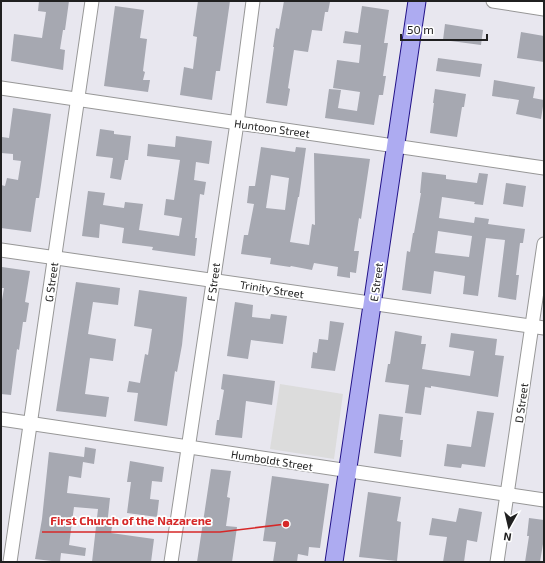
<svg xmlns="http://www.w3.org/2000/svg" width="545" height="563" viewBox="0 0 545 563" font-family="'Exo 2',sans-serif">
<style>
.parking{fill:#dcdcdc}
.building{fill:#a6a8b1;fill-rule:evenodd}
.lines{fill:none;stroke-linecap:round;stroke-linejoin:round}
.minor-casing{stroke:#979797;stroke-width:15}
.major-casing{stroke:#231388;stroke-width:19}
.minor{stroke:#fff;stroke-width:13}
.major{stroke:#adabf1;stroke-width:17}
.labels{text-anchor:middle;dominant-baseline:central;stroke-width:3.5;stroke-linejoin:round;paint-order:stroke}
.street-label{font-size:11px;fill:#202020;stroke:#fff}
.leader{fill:none;stroke:#d62828;stroke-width:1.5}
.callout-dot{fill:#d62828;stroke:#fff;stroke-width:1.5}
.callout-label{font-size:12px;text-anchor:middle;font-weight:bold;fill:#d62828;stroke:#fff;stroke-width:3.5;stroke-linejoin:round;paint-order:stroke}
</style>
<rect width="100%" height="100%" fill="#e8e7ef"/>
<polygon class="parking" points="280,384 343,394 334,459 270,449"/>
<g class="building">
<polygon points="39,1 69,1 65,30 63,30 60,49 65,50 63,70 11,61 14,34 42,38 46,12 38,11"/>
<polygon points="198,1 230,1 220,71 216,71 212,100 180,95 184,67 193,69 197,37 193,36"/>
<polygon points="284,1 330,2 328,12 325,12 322,31 312,30 308,52 294,50 288,88 290,89 287,106 266,103 274,47 273,47 276,28 279,29"/>
<polygon points="115,6 144,10 140,38 147,39 143,71 145,72 143,80 150,80 148,92 104,86"/>
<polygon points="362,6 389,10 384,43 388,43 383,76 386,76 383,95 379,95 374,125 325,118 329,89 341,90 338,108 357,111 360,92 333,88 337,60 359,63 361,45 343,43 345,31 358,33"/>
<polygon points="445,24 483,30 481,45 443,40"/>
<polygon points="521,32 544,36 544,62 517,58"/>
<polygon points="438,58 482,64 480,77 436,71"/>
<polygon points="494,80 535,87 533,98 544,100 541,119 516,114 519,100 492,96"/>
<polygon points="435,89 466,94 464,107 462,107 457,137 430,133 434,103 433,103"/>
<polygon points="13,108 51,114 41,185 39,198 36,198 31,232 1,228 1,185 5,186 7,178 18,180 21,161 13,160 13,154 1,153 2,137 9,138"/>
<polygon points="100,129 114,131 114,134 131,136 128,160 125,160 121,180 110,178 113,158 96,156"/>
<polygon points="176,136 212,141 209,164 196,162 194,180 206,182 204,195 200,194 195,238 197,238 195,256 152,250 153,247 122,243 124,228 100,224 99,238 82,236 88,191 105,193 103,205 124,208 125,202 143,204 139,230 179,236 182,218 164,215 166,199 174,200 180,160 147,156 148,144 175,147"/>
<path d="M261,147L295,152L296,147L306,148L299,197H298L290,242L309,245L312,224L315,225L314,153L370,159L361,219L359,218L354,251H359L356,273L350,272V278L337,276L338,267L314,263L312,270L291,266L290,267L270,264L271,258L241,254L244,235H248L254,204L247,203L249,186H255ZM271,175L289,178L285,210L266,208Z"/>
<path d="M422,172L446,175V179L477,183L479,173L488,174L483,205L474,204L475,202L442,197L439,218L474,223L475,217L489,219L488,224L525,229L523,243H520L516,275H519L516,300L498,297L505,240L486,238L478,296L463,294L465,276L434,271L431,294L402,290L407,251L410,252L413,233H414L421,193H420ZM438,231L472,236L469,257L435,253Z"/>
<polygon points="506,183 526,186 523,207 503,204"/>
<polygon points="2,267 30,271 25,302 29,303 26,322 23,322 19,350 17,349 11,395 1,394 1,306 4,288 1,288"/>
<polygon points="76,282 120,288 118,305 93,302 88,334 116,339 113,361 90,358 85,394 109,397 106,417 56,411"/>
<polygon points="139,290 187,297 182,345 177,372 175,371 167,426 134,421 138,393 127,392 129,381 140,383 145,354 148,355 152,329 134,326"/>
<polygon points="235,302 253,305 252,317 270,319 271,314 287,316 283,344 251,340 248,359 227,356"/>
<polygon points="330,321 344,323 335,371 311,368 313,352 317,353 319,339 328,340"/>
<polygon points="395,331 422,336 421,344 426,344 422,369 470,376 474,351 449,347 451,333 497,339 495,355 504,356 498,397 431,386 431,388 425,387 421,415 405,413 409,385 385,382 388,364 390,364"/>
<polygon points="223,374 275,381 272,405 246,401 242,438 215,435 217,420 219,420 224,390 221,389"/>
<polygon points="477,411 494,413 485,467 462,464 461,468 444,466 447,444 471,447"/>
<polygon points="379,414 403,417 400,440 403,440 401,457 374,453"/>
<polygon points="85,447 96,449 94,464 83,462 81,478 69,476 67,493 110,498 107,526 112,527 111,533 154,539 151,562 92,562 98,509 74,507 69,545 86,548 85,556 61,553 60,562 35,559 42,519 49,452 84,457"/>
<polygon points="130,461 164,467 162,482 152,481 150,499 159,500 157,517 127,513 131,482 127,482"/>
<polygon points="211,469 231,471 227,497 230,498 226,526 237,527 232,562 197,562"/>
<polygon points="272,476 329,484 320,548 309,547 308,556 298,554 297,562 273,562 276,542 263,541"/>
<polygon points="368,492 401,497 397,521 401,522 397,561 359,557"/>
<polygon points="459,508 482,512 477,542 467,540 464,562 443,562 447,537 429,535 432,518 456,522"/>
<polygon points="529,518 544,520 544,538 540,562 525,562 529,536 527,536"/>
</g>
<g class="lines">
<g class="minor-casing">
<g id="minor">
<polyline points="493,1 544,9"/>
<polyline points="1,88 544,168"/>
<polyline points="1,250 544,328"/>
<polyline points="1,419 544,500"/>
<polyline points="10,562 92,1"/>
<polyline points="171,562 237,123 253,1"/>
<polyline points="497,562 544,244"/>
</g>
</g>
<g class="major-casing">
<polyline id="major" points="334,562 417,1"/>
</g>
<use href="#minor" class="minor"/>
<use href="#major" class="major"/>
</g>
<g class="labels">
<g class="street-label">
<text transform="translate(272 128) rotate(8)">Huntoon Street</text>
<text transform="translate(51 282) rotate(-82)">G Street</text>
<text transform="translate(213 282) rotate(-82)">F Street</text>
<text transform="translate(376 282) rotate(-82)">E Street</text>
<text transform="translate(272 289) rotate(9)">Trinity Street</text>
<text transform="translate(521 403) rotate(-82)">D Street</text>
<text transform="translate(272 460) rotate(9)">Humboldt Street</text>
</g>
</g>
<path class="leader" d="M286 524L220 532H42"/>
<circle class="callout-dot" cx="286" cy="524" r="4"/>
<g class="callout-label">
<text x="131" y="525">First Church of the Nazarene</text>
</g>
<rect width="545" height="563" fill="none" stroke="#202020" stroke-width="4"/>
<g transform="translate(509 527) rotate(188)" stroke="#ffffff" stroke-width="3" paint-order="stroke">
<path d="M0-3L7 15L0 10L-7 15Z" fill="#202020"/>
<text y="-6" font-size="11" font-weight="bold" text-anchor="middle" fill="#202020">N</text>
</g>
<path d="M401 34v6h86v-6" fill="none" stroke="#202020" stroke-width="2"/>
<text x="407" y="34" font-size="12" fill="#202020" stroke="#ffffff" stroke-width="3" paint-order="stroke">50 m</text>
</svg>
